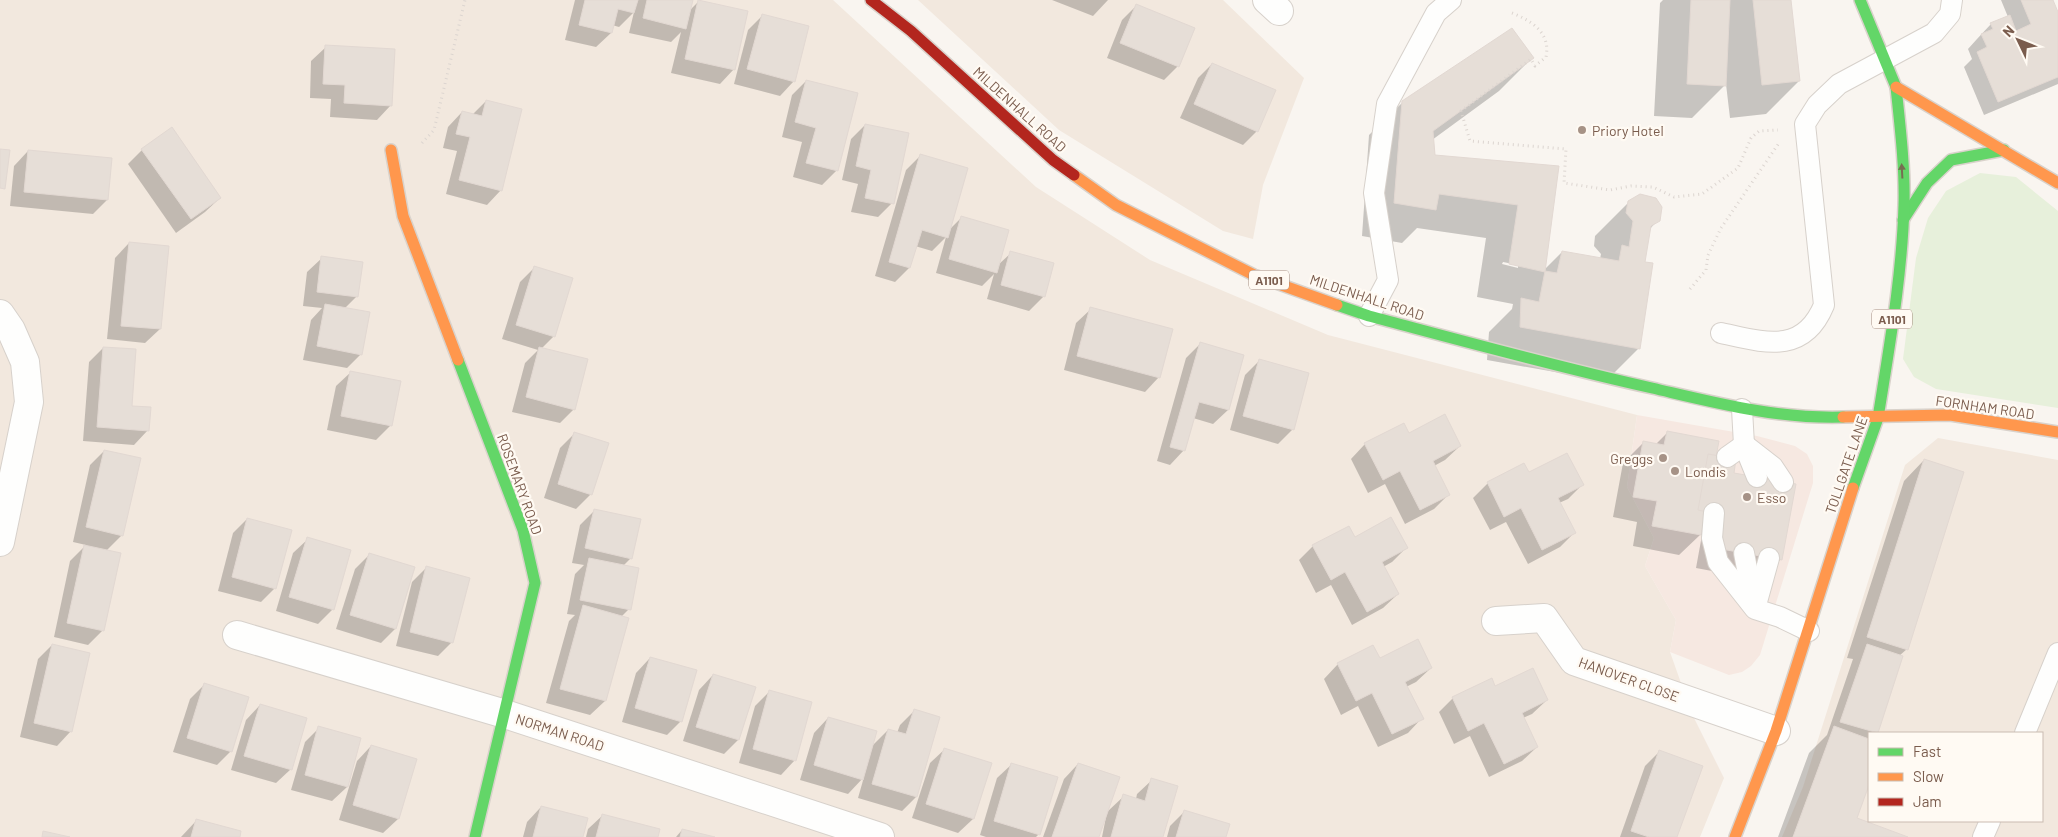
<svg xmlns="http://www.w3.org/2000/svg" width="2058" height="837" viewBox="0 0 2058 837" font-family="Barlow,sans-serif">
<style>
.residential{fill:#f2e8de;fill-rule:evenodd}
.commercial{fill:#f6e8e1}
.green{fill:#e7f0db}
.shadow{fill:#0003;fill-rule:evenodd}
.building{fill:#e6ded7;stroke:#e2d8d2}
.lines{fill:none;stroke-linecap:round;stroke-linejoin:round}
.lane-casing{stroke:#d7d1cb;stroke-width:22}
.street-casing{stroke:#d7d1cb;stroke-width:30}
.fast-casing{stroke:#d9d2cb;stroke-width:14}
.slow-casing{stroke:#d9d2cb;stroke-width:14}
.jam-casing{stroke:#d9d2cb;stroke-width:14}
.path{stroke:#dcd5d0;stroke-width:3;stroke-dasharray:1 4;stroke-linecap:butt}
.lane{stroke:#fefefd;stroke-width:20}
.street{stroke:#fefefd;stroke-width:28}
.fast{stroke:#63d668;stroke-width:11}
.slow{stroke:#ff974d;stroke-width:11}
.jam{stroke:#b3261e;stroke-width:11}
.oneway{fill:#776e51}
.poi-dot{fill:#a69286;stroke:#fffaf3;stroke-width:2}
.labels{text-anchor:middle;dominant-baseline:central;stroke-width:4.5;stroke-linejoin:round;paint-order:stroke}
.shield{fill:#fffaf3;stroke:#a28b7f;stroke-width:1}
.shield-label{font-size:12px;font-weight:bold;fill:#7a5c4d}
.street-label{font-size:14px;fill:#7a5c4d;stroke:#fffaf3}
.poi-label{font-size:14px;fill:#7a5c4d;stroke:#fffaf3;text-anchor:start}
</style>
<rect width="100%" height="100%" fill="#f9f5f0"/>
<g class="residential">
<polygon points="0,0 833,0 1036,187 1150,260 1328,335 1637,415 1627,487 1654,538 1645,566 1676,620 1670,652 1692,714 1724,778 1700,837 0,837"/>
<polygon points="918,0 1223,0 1304,78 1263,185 1253,239 1223,231 1059,130"/>
<path d="M1938,438L2058,460V837H1782L1803,787L1905,465ZM1869,733H2042V821H1869Z"/>
</g>
<polygon class="commercial" points="1637,415 1757,436 1795,446 1807,454 1813,466 1813,483 1760,655 1751,666 1742,672 1729,675 1670,652 1676,620 1645,566 1654,538 1627,487"/>
<polygon class="green" points="1980,173 2016,177 2058,211 2058,408 1936,389 1914,377 1903,359 1916,258 1928,218 1946,191"/>
<g class="shadow">
<polygon points="575,0 692,0 689,11 699,1 734,69 720,84 671,73 681,32 671,42 629,33 634,12 619,27 612,25 611,33 596,47 565,40"/>
<polygon points="1052,0 1108,0 1093,16"/>
<polygon points="1663,0 1790,0 1799,81 1766,114 1730,118 1726,84 1692,118 1654,116 1660,3"/>
<polygon points="2001,0 2052,0 2058,15 2058,84 1984,115 1964,67 1972,59 1968,49 1977,39 1991,24 2008,17"/>
<polygon points="1136,6 1178,66 1164,80 1107,58 1122,20"/>
<polygon points="762,16 794,81 780,96 734,84 748,30"/>
<polygon points="326,47 391,105 377,120 330,117 331,99 310,98 311,61"/>
<path d="M1532,58L1499,91L1432,140L1434,156L1558,167L1544,270L1562,252L1600,259L1601,254L1594,246L1595,236L1629,202L1658,220L1649,230L1644,263L1639,348L1606,381L1487,360L1489,332L1512,309L1513,304L1477,297L1486,238L1417,228L1402,243L1362,236L1369,135L1403,102ZM1503,262L1518,265V268L1502,264Z"/>
<polygon points="1212,64 1257,131 1243,145 1180,118 1198,78"/>
<polygon points="806,81 837,170 822,185 793,177 802,142 782,137 792,95"/>
<polygon points="486,101 501,190 487,205 446,194 457,151 443,148 448,127 462,112 472,115"/>
<polygon points="865,125 892,203 878,217 851,212 858,184 842,180 851,139"/>
<polygon points="142,150 220,198 205,212 176,233 128,164"/>
<polygon points="28,151 107,200 93,214 10,206 14,166"/>
<polygon points="920,156 948,231 962,217 998,265 1011,253 1044,296 1029,311 987,299 994,274 982,286 936,273 946,237 932,251 915,246 909,268 895,282 875,276 906,170"/>
<polygon points="129,243 160,329 145,343 107,339 115,258"/>
<polygon points="322,258 357,296 344,309 361,354 347,368 303,360 311,320 322,308 303,306 307,272"/>
<polygon points="535,267 554,336 541,349 574,409 560,423 512,412 525,363 538,350 502,339 520,282"/>
<polygon points="1091,309 1159,377 1145,392 1064,370 1076,323"/>
<polygon points="1200,344 1243,355 1228,410 1213,424 1193,418 1184,450 1170,465 1157,461 1186,358"/>
<polygon points="103,348 130,407 148,430 134,445 83,441 89,362"/>
<polygon points="1259,361 1293,429 1278,444 1230,430 1245,375"/>
<polygon points="351,372 400,382 390,426 376,440 327,430 336,386"/>
<polygon points="575,433 591,494 576,509 544,498 560,448"/>
<polygon points="1667,433 1715,456 1732,474 1781,559 1760,580 1696,568 1702,535 1700,535 1679,555 1633,546 1637,522 1613,517 1623,463 1644,442 1656,444"/>
<polygon points="1408,434 1460,446 1445,460 1434,466 1448,495 1434,509 1405,524 1385,484 1368,493 1351,459 1365,444"/>
<polygon points="104,451 122,535 106,551 103,630 88,645 54,637 70,561 86,545 73,542 90,465"/>
<polygon points="1924,460 1907,649 1899,656 1902,657 1876,733 1869,733 1869,781 1855,819 1904,837 1778,837 1809,753 1827,735 1853,659 1847,658 1904,481"/>
<polygon points="1524,465 1529,474 1582,485 1568,499 1559,503 1574,533 1560,547 1528,564 1506,522 1490,530 1473,498 1488,483"/>
<polygon points="595,510 631,558 623,566 629,609 621,617 627,619 605,701 590,715 546,703 569,621 575,615 567,614 575,574 584,565 572,563 580,525"/>
<polygon points="247,519 275,588 261,602 218,591 233,533"/>
<polygon points="308,539 333,609 318,624 276,611 293,553"/>
<polygon points="1354,539 1406,548 1392,562 1383,567 1398,594 1383,608 1352,625 1331,585 1316,593 1299,560 1313,546"/>
<polygon points="369,555 414,568 395,629 381,643 336,629 355,569"/>
<polygon points="426,568 452,642 438,656 396,646 412,582"/>
<polygon points="52,645 71,731 57,746 20,737 38,659"/>
<polygon points="650,658 681,721 667,735 622,722 636,673"/>
<polygon points="1379,659 1431,668 1416,682 1406,687 1422,718 1408,733 1378,747 1358,706 1341,715 1324,679 1338,664"/>
<polygon points="713,675 738,740 724,754 683,741 699,690"/>
<polygon points="204,685 231,751 217,765 173,752 190,699"/>
<polygon points="1495,687 1547,700 1532,714 1523,718 1537,747 1522,761 1489,777 1470,736 1454,744 1439,712 1453,698"/>
<polygon points="770,691 795,760 781,775 739,763 755,706"/>
<polygon points="260,705 291,769 276,783 231,770 246,720"/>
<polygon points="914,711 939,718 916,797 902,811 858,798 864,777 848,794 800,780 814,733 828,718 871,747 888,730 897,733 900,725"/>
<polygon points="319,728 360,739 347,787 332,801 291,790 305,742"/>
<polygon points="371,746 416,760 398,819 383,833 339,820 357,761"/>
<polygon points="945,749 990,763 973,819 958,833 912,818 930,763"/>
<polygon points="1659,752 1676,837 1620,837 1645,766"/>
<polygon points="1012,764 1039,834 1036,837 986,837 980,835 997,778"/>
<polygon points="1078,764 1098,837 1043,837 1064,779"/>
<polygon points="1152,780 1162,837 1102,837 1107,812 1124,796 1136,799 1137,794"/>
<polygon points="541,807 582,837 523,837 527,822"/>
<polygon points="1184,812 1225,837 1167,837 1170,826"/>
<polygon points="603,815 657,837 586,837 588,829"/>
<polygon points="196,821 239,837 181,837"/>
<polygon points="682,830 709,837 676,837"/>
</g>
<g class="building">
<polygon points="585,0 638,0 634,13 618,9 612,33 579,25"/>
<polygon points="647,0 693,0 686,29 643,18"/>
<polygon points="698,0 748,11 735,70 685,59"/>
<polygon points="1691,0 1730,0 1726,86 1687,84"/>
<polygon points="1753,0 1791,0 1800,81 1762,85"/>
<polygon points="2021,0 2053,0 2058,12 2058,77 1998,102 1977,52 1987,47 1981,34 1993,29 1990,23 2010,15 2016,31 2031,24"/>
<polygon points="1136,4 1195,28 1179,67 1120,43"/>
<polygon points="762,14 809,26 795,82 747,69"/>
<polygon points="1512,28 1534,58 1433,131 1435,155 1559,166 1545,272 1509,264 1518,205 1439,194 1436,210 1394,203 1402,101"/>
<polygon points="325,45 395,49 392,106 344,103 345,85 323,84"/>
<polygon points="1212,63 1276,90 1258,132 1194,104"/>
<polygon points="806,80 858,93 838,171 806,163 816,128 795,122"/>
<polygon points="486,100 522,109 502,191 459,180 470,137 456,134 462,111 482,116"/>
<polygon points="865,124 909,133 894,204 865,198 871,170 856,166"/>
<polygon points="172,127 221,198 191,219 141,149"/>
<polygon points="0,149 10,150 5,189 0,188"/>
<polygon points="28,150 112,158 108,200 24,192"/>
<polygon points="920,154 968,168 948,238 922,230 910,268 889,262"/>
<polygon points="1640,194 1656,198 1662,207 1660,221 1651,226 1645,262 1653,263 1640,349 1520,327 1521,298 1539,302 1545,271 1557,273 1562,251 1619,261 1622,245 1629,247 1633,221 1626,213 1628,201"/>
<polygon points="961,216 1009,230 997,273 949,259"/>
<polygon points="129,242 169,246 161,329 121,326"/>
<polygon points="1010,251 1054,263 1045,297 1001,285"/>
<polygon points="321,256 363,262 358,297 317,292"/>
<polygon points="534,266 573,278 555,337 516,325"/>
<polygon points="325,304 370,312 362,355 317,346"/>
<polygon points="1090,307 1173,329 1160,378 1077,356"/>
<polygon points="1200,342 1244,355 1229,410 1199,402 1185,451 1170,447"/>
<polygon points="103,347 136,349 132,406 151,407 149,431 97,427"/>
<polygon points="539,347 588,359 575,410 526,397"/>
<polygon points="1259,359 1309,373 1294,430 1243,416"/>
<polygon points="350,371 401,381 392,426 341,416"/>
<polygon points="1445,414 1461,446 1433,461 1450,495 1420,510 1400,471 1383,480 1364,443 1404,423 1409,433"/>
<polygon points="1667,431 1719,441 1701,535 1652,526 1657,501 1633,497 1643,441 1664,445"/>
<polygon points="574,432 609,443 592,495 558,484"/>
<polygon points="104,450 141,458 123,536 86,527"/>
<polygon points="1567,453 1584,485 1558,498 1576,533 1542,550 1521,508 1504,517 1487,482 1524,463 1529,472"/>
<polygon points="1708,454 1736,459 1734,473 1796,484 1782,560 1716,548 1722,515 1698,510"/>
<polygon points="1924,459 1964,472 1908,650 1867,637"/>
<polygon points="594,509 641,519 632,559 585,548"/>
<polygon points="1391,517 1408,548 1382,562 1399,594 1367,612 1345,572 1331,580 1312,545 1349,526 1355,537"/>
<polygon points="247,518 292,530 276,589 232,577"/>
<polygon points="307,537 351,550 334,610 289,597"/>
<polygon points="84,545 121,553 104,631 67,623"/>
<polygon points="369,553 415,567 396,629 350,615"/>
<polygon points="589,558 639,568 631,610 580,600"/>
<polygon points="426,566 470,578 453,643 410,632"/>
<polygon points="583,605 629,618 606,701 560,689"/>
<polygon points="1418,639 1432,668 1405,682 1424,719 1392,734 1372,693 1356,701 1337,663 1373,645 1380,658"/>
<polygon points="52,644 90,653 72,732 34,723"/>
<polygon points="1867,644 1903,656 1878,733 1840,722"/>
<polygon points="650,657 697,670 682,722 635,708"/>
<polygon points="1533,668 1548,700 1522,713 1538,747 1504,764 1484,723 1468,731 1452,697 1492,678 1495,686"/>
<polygon points="713,674 756,687 739,740 696,727"/>
<polygon points="204,683 249,697 232,752 187,738"/>
<polygon points="769,690 812,702 796,761 753,749"/>
<polygon points="260,704 307,718 292,770 244,756"/>
<polygon points="914,709 940,717 917,797 872,784 888,729 906,734"/>
<polygon points="828,717 877,731 863,780 814,765"/>
<polygon points="318,726 361,738 348,787 305,775"/>
<polygon points="1834,726 1869,739 1869,785 1857,818 1908,837 1793,837"/>
<polygon points="371,745 417,759 399,819 353,805"/>
<polygon points="944,748 992,763 974,819 926,804"/>
<polygon points="1659,750 1703,766 1677,837 1649,837 1631,831"/>
<polygon points="1011,763 1058,777 1040,835 994,821"/>
<polygon points="1078,763 1120,777 1099,837 1052,837"/>
<polygon points="1151,778 1178,786 1163,837 1111,837 1123,794 1145,801"/>
<polygon points="541,806 588,818 583,837 533,837"/>
<polygon points="1184,810 1230,824 1226,837 1176,837"/>
<polygon points="602,814 660,829 658,837 596,837"/>
<polygon points="196,819 241,831 240,837 191,837"/>
<polygon points="682,829 715,837 680,837"/>
<polygon points="43,831 70,837 42,837"/>
</g>
<g class="lines">
<g class="lane-casing">
<g id="lane">
<polyline points="1369,316 1388,280 1374,193 1387,104 1436,13 1451,0"/>
<path d="M1721,333C1763,342 1803,356 1824,305L1805,124L1817,105L1839,84L1934,33L1950,14L1952,0"/>
<polyline points="1742,409 1744,445 1757,477"/>
<polyline points="1746,446 1773,467 1783,482"/>
<polyline points="1727,457 1744,445"/>
<polyline points="1714,513 1712,538 1718,562 1755,609 1780,617 1809,631"/>
<polyline points="1744,553 1754,605"/>
<polyline points="1756,605 1769,558"/>
<polyline points="2025,733 2058,653"/>
<polyline points="1983,837 1990,821"/>
</g>
</g>
<g class="street-casing">
<g id="street">
<polyline points="1267,0 1279,11"/>
<polyline points="0,314 11,330 25,362 29,402 0,542"/>
<polyline points="1496,621 1544,618 1574,661 1776,731"/>
<polyline points="237,635 505,714 880,837"/>
</g>
</g>
<g class="fast-casing">
<g id="fast">
<polyline points="1860,0 1896,87"/>
<polyline points="1903,220 1927,183 1951,160 2004,150"/>
<path d="M1337,305L1369,316C1463,341 1557,367 1652,388C1717,403 1777,419 1843,417"/>
<polyline points="458,360 523,530 535,583 475,837"/>
<path d="M1878,418C1889,348 1902,277 1904,205C1905,166 1900,126 1896,87"/>
<polyline points="1853,488 1878,418"/>
</g>
</g>
<g class="slow-casing">
<g id="slow">
<polyline points="1896,87 2058,183"/>
<polyline points="391,150 403,216 458,360"/>
<polyline points="1074,175 1116,205 1254,275 1337,305"/>
<polyline points="1843,417 1950,415 2058,432"/>
<polyline points="1735,837 1776,731 1853,488"/>
</g>
</g>
<g class="jam-casing">
<polyline id="jam" points="871,0 911,31 1053,160 1074,175"/>
</g>
<g class="path">
<path d="M1512,13C1532,21 1551,33 1546,57L1535,66L1531,59L1461,111L1470,141L1566,149L1564,183L1610,190L1631,186L1653,187L1674,197L1702,194L1738,168L1751,138L1759,131L1778,130"/>
<polyline points="422,143 434,130 465,0"/>
<polyline points="1690,289 1706,270 1708,255 1721,228 1779,143"/>
</g>
<use href="#lane" class="lane"/>
<use href="#street" class="street"/>
<use href="#fast" class="fast"/>
<use href="#slow" class="slow"/>
<use href="#jam" class="jam"/>
</g>
<defs><path id="oneway-solid" d="M-6-.8H1V-3.2L6.5 0L1 3.2V.8H-6Z" transform="scale(1.25)"/></defs>
<use class="oneway" href="#oneway-solid" transform="translate(1902 171) rotate(-93)"/>
<g class="poi-dot">
<circle cx="1582" cy="130" r="5"/>
<circle cx="1663" cy="458" r="5"/>
<circle cx="1675" cy="471" r="5"/>
<circle cx="1747" cy="497" r="5"/>
</g>
<g class="labels">
<g class="shield">
<rect x="1249" y="270.5" width="40" height="19" rx="4"/>
<rect x="1872" y="309.5" width="40" height="19" rx="4"/>
</g>
<g class="shield-label">
<text x="1269" y="280">A1101</text>
<text x="1892" y="319">A1101</text>
</g>
<g class="street-label">
<text transform="translate(1020 109) rotate(42)">MILDENHALL ROAD</text>
<text transform="translate(1367 297) rotate(18)">MILDENHALL ROAD</text>
<text transform="translate(1985 407) rotate(8)">FORNHAM ROAD</text>
<text transform="translate(1846 465) rotate(-71)">TOLLGATE LANE</text>
<text transform="translate(520 484) rotate(70)">ROSEMARY ROAD</text>
<text transform="translate(1629 679) rotate(20)">HANOVER CLOSE</text>
<text transform="translate(560 732) rotate(18)">NORMAN ROAD</text>
</g>
<g class="poi-label">
<text x="1592" y="130">Priory Hotel</text>
<text x="1653" y="458" text-anchor="end">Greggs</text>
<text x="1685" y="471">Londis</text>
<text x="1757" y="497">Esso</text>
</g>
</g>
<rect x="1868" y="732" width="175" height="90" fill="#fffaf3" stroke="#cabbb1"/>
<rect x="1878" y="748" width="25" height="8" fill="#63d668" stroke="#cabbb1"/>
<text x="1913" y="757" font-size="15" fill="#7a5c4d">Fast</text>
<rect x="1878" y="773" width="25" height="8" fill="#ff974d" stroke="#cabbb1"/>
<text x="1913" y="782" font-size="15" fill="#7a5c4d">Slow</text>
<rect x="1878" y="798" width="25" height="8" fill="#b3261e" stroke="#cabbb1"/>
<text x="1913" y="807" font-size="15" fill="#7a5c4d">Jam</text>
<g transform="translate(2018 40) rotate(313)" stroke="#fffaf3" stroke-width="4" paint-order="stroke">
<path d="M0-4L9 19L0 12L-9 19Z" fill="#7a5c4d"/>
<text y="-8" font-size="14" font-weight="bold" text-anchor="middle" fill="#7a5c4d">N</text>
</g>
</svg>
